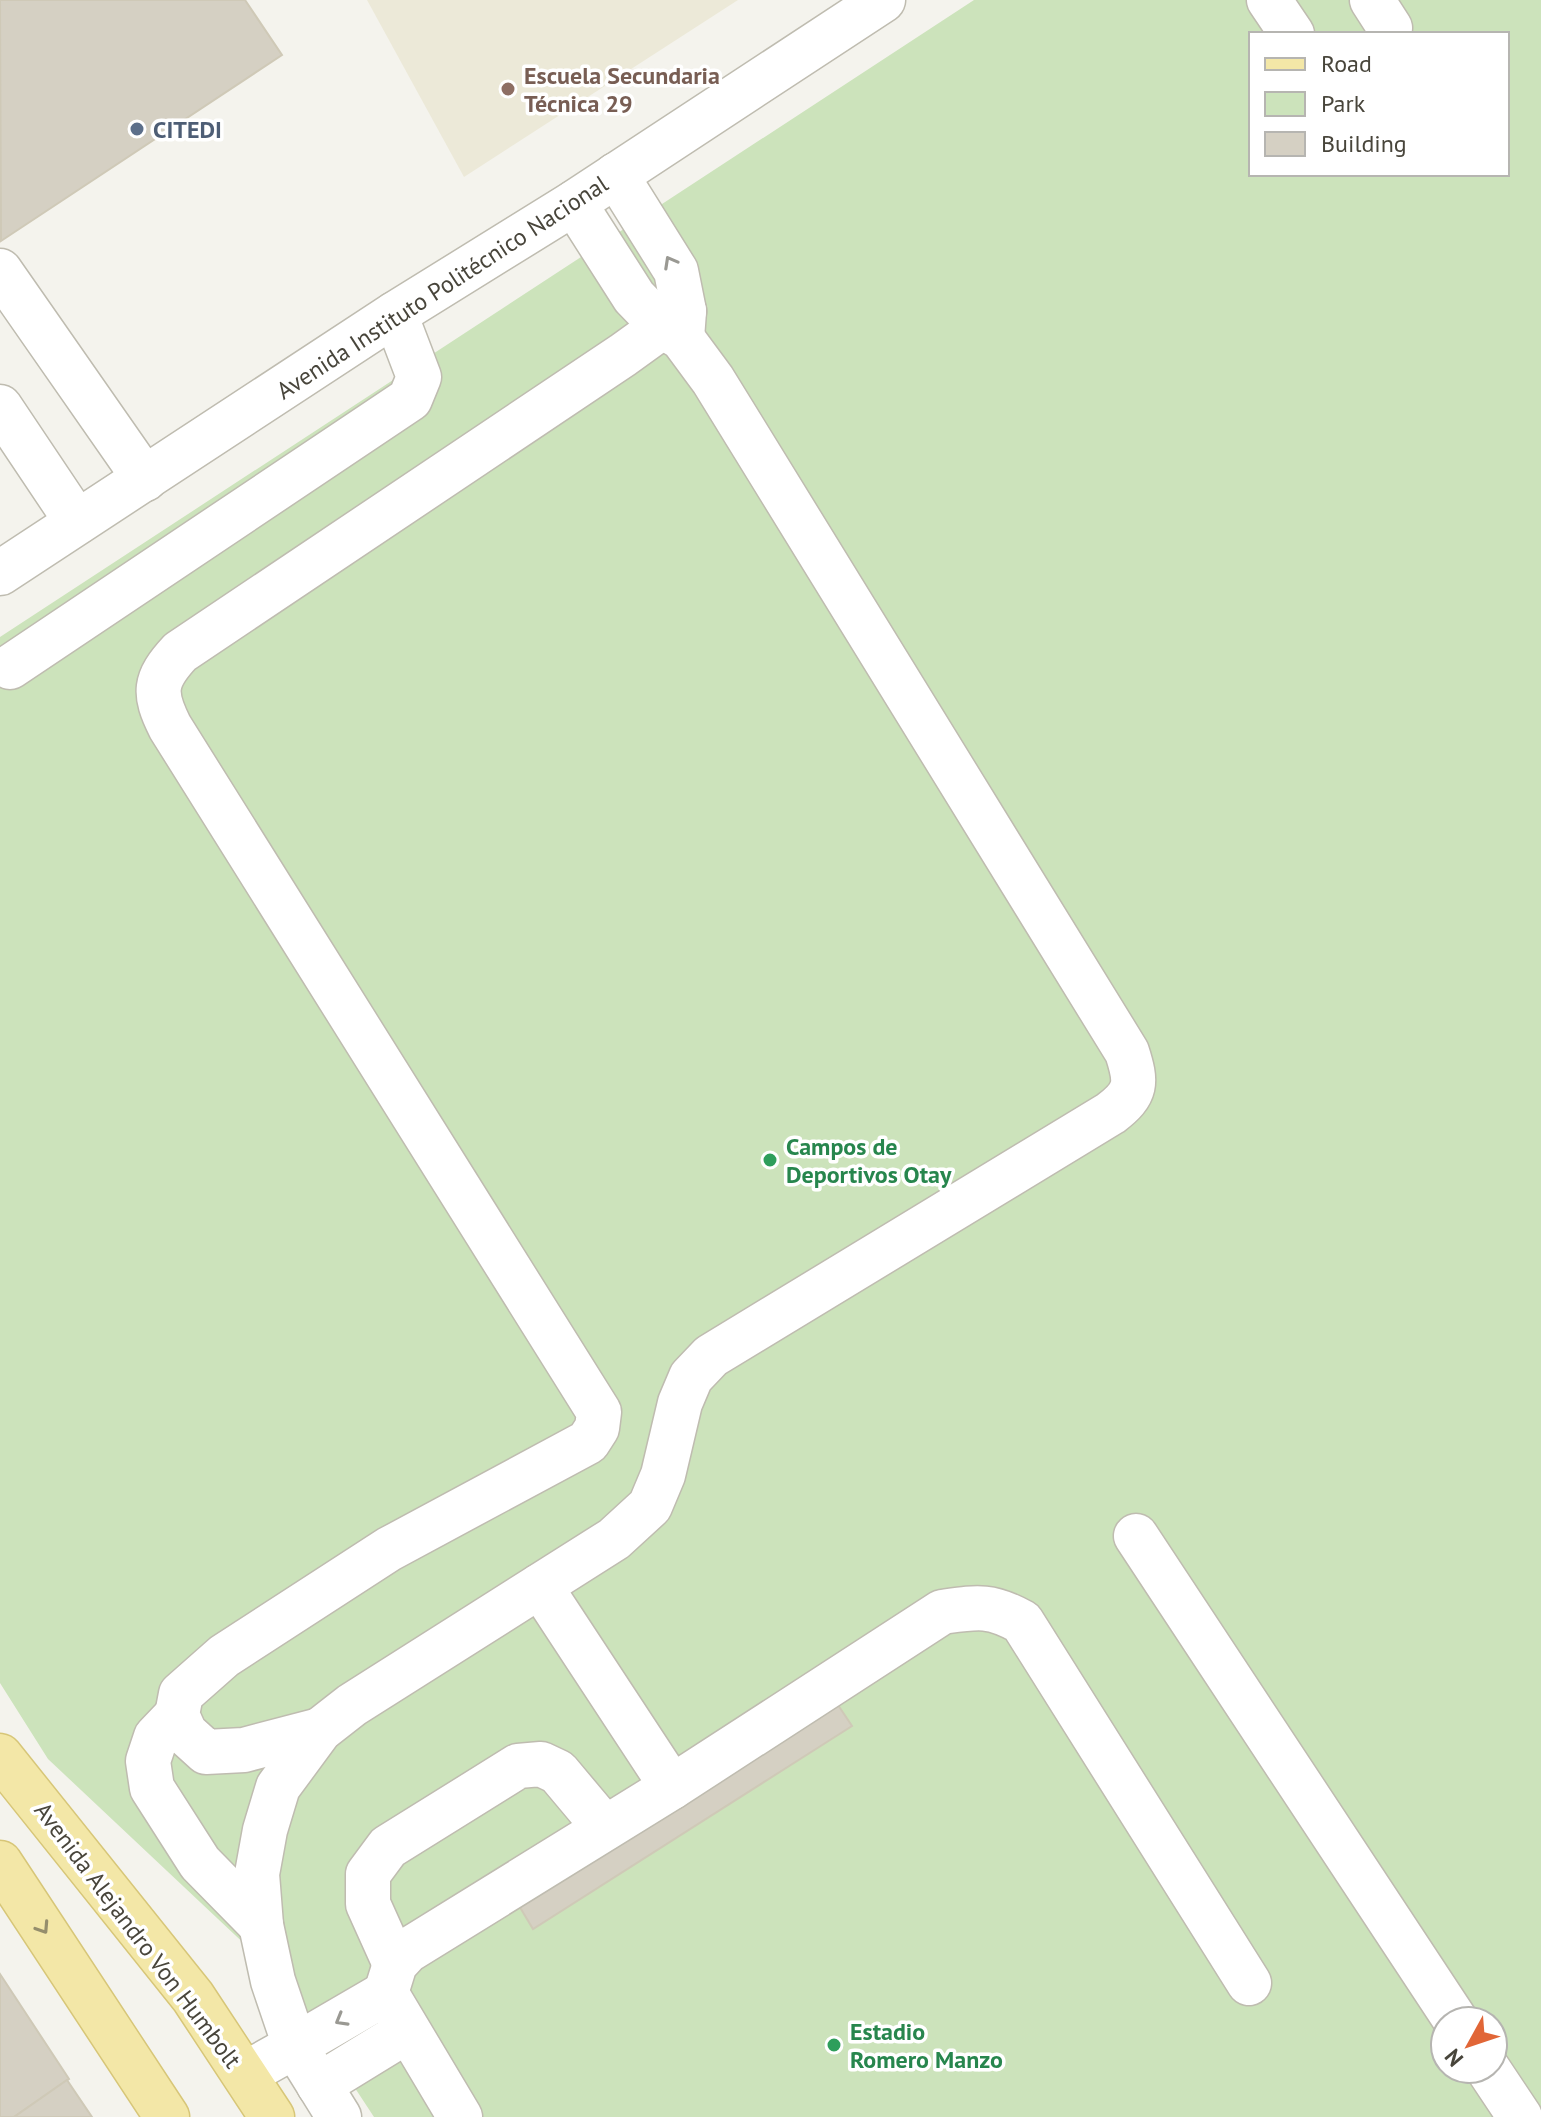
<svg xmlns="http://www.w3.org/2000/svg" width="1541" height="2117" viewBox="0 0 1541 2117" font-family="'PT Sans',sans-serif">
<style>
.education{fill:#ece9d8}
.green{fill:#cce3bb;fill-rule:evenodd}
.building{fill:#d5d0c3;stroke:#cfc9b7;stroke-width:2}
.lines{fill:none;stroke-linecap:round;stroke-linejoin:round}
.minor-casing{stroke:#bfbcb0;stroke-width:47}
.major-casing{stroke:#d7c678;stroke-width:47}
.minor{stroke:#fff;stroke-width:44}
.major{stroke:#f3e7a7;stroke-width:44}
.oneway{stroke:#9a9993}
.oneway2{stroke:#958e6c}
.education-dot{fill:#8d6e63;stroke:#fff;stroke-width:3}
.service-dot{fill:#5c6f8a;stroke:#fff;stroke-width:3}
.leisure-dot{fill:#2e9e5b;stroke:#fff;stroke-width:3}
.labels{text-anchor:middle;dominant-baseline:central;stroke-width:7;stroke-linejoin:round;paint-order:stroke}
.education-label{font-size:24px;font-weight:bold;fill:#785e54;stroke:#fff;text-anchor:start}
.service-label{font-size:24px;font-weight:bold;fill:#4e5e75;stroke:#fff;text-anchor:start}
.street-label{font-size:24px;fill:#48453b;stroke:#fff}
.leisure-label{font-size:24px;font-weight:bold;fill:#27864d;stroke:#fff;text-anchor:start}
</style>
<rect width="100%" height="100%" fill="#f4f3ed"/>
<polygon class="education" points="367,0 738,0 464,177"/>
<path class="green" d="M974,0H1541V2117H374L286,1983L48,1759L0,1683V637ZM1251,34H1507V174H1251ZM1445,2021H1493V2069H1445Z"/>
<g class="building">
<polygon points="0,0 245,0 282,55 1,241"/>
<polygon points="836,1702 852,1726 533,1929 518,1904"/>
<polygon points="0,1974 69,2079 14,2117 0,2117"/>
<polygon points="67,2080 92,2117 14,2117"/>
</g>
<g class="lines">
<g class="minor-casing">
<g id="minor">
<polyline points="1269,0 1292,34"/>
<polyline points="1372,0 1390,28"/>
<polyline points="616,175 676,271 684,311 682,338"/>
<polyline points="0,271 145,479"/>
<polyline points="0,407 77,522"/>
<polyline points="0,573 395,314 574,203 883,0"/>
<polyline points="10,667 410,399 419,377 395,314"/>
<polyline points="1136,1536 1456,2021"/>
<path d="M540,1586L672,1787L942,1612C977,1607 990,1604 1022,1622L1249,1983"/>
<polyline points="177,1715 156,1737 148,1761 152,1788 200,1863 261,1925"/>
<path d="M320,1730L244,1750L206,1752L185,1733L177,1715L181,1694L224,1656L389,1549L588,1442L597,1428L599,1412L170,727C153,693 154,680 180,652L623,355L684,311"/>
<polyline points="395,1964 368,1904 368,1874 388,1847 518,1766 541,1764 558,1772 605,1828"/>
<polyline points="1488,2069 1520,2117"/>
<path d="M245,2074L295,2046L273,1981L261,1925L257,1874L265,1830L278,1787L320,1730L352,1705L614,1539L650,1506L663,1475L680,1403L691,1377L711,1356L1111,1113C1137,1093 1137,1083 1127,1052L713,380L682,338L663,327L634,297L574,203"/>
<polyline points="319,2085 407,2031"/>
<polyline points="339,2117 295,2046 386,1993"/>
<polyline points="460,2117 386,1993 395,1964 407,1951 672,1787"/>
</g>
</g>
<g class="major-casing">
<g id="major">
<polyline points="0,1756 193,1997 272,2117"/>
<polyline points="0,1863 167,2117"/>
</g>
</g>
<use href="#minor" class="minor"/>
<use href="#major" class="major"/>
</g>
<defs><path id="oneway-chevron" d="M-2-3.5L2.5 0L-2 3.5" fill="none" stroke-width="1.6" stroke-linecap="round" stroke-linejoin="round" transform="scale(2)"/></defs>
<g class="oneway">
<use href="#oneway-chevron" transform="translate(670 262) rotate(-119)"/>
<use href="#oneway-chevron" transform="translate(341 2020) rotate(150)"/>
</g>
<use class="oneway2" href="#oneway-chevron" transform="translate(43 1928) rotate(57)"/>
<circle class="education-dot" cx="508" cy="89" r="8"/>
<circle class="service-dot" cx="137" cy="129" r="8"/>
<g class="leisure-dot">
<circle cx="770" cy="1160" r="8"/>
<circle cx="834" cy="2045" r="8"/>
</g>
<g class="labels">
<g class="education-label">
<text x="524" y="75">Escuela Secundaria<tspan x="524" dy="28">Técnica 29</tspan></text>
</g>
<g class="service-label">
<text x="153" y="129">CITEDI</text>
</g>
<g class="street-label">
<text transform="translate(442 287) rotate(-33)">Avenida Instituto Politécnico Nacional</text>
<text transform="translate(138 1935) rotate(53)">Avenida Alejandro Von Humbolt</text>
</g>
<g class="leisure-label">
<text x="786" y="1146">Campos de<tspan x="786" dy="28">Deportivos Otay</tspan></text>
<text x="850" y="2031">Estadio<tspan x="850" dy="28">Romero Manzo</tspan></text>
</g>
</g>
<rect x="1249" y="32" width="260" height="144" fill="#ffffff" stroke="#b6b5b1" stroke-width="2"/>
<rect x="1265" y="58" width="40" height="12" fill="#f3e7a7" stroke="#b6b5b1" stroke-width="2"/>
<text x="1321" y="72" font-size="24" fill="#48453b">Road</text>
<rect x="1265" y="92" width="40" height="24" fill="#cce3bb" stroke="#b6b5b1" stroke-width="2"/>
<text x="1321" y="112" font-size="24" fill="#48453b">Park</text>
<rect x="1265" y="132" width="40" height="24" fill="#d5d0c3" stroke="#b6b5b1" stroke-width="2"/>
<text x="1321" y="152" font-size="24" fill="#48453b">Building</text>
<g transform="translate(1469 2045) rotate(230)"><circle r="38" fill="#ffffff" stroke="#b6b5b1" stroke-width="2"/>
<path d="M0-6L14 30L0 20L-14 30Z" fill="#e16637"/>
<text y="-12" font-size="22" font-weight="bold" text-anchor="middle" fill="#48453b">N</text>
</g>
</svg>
